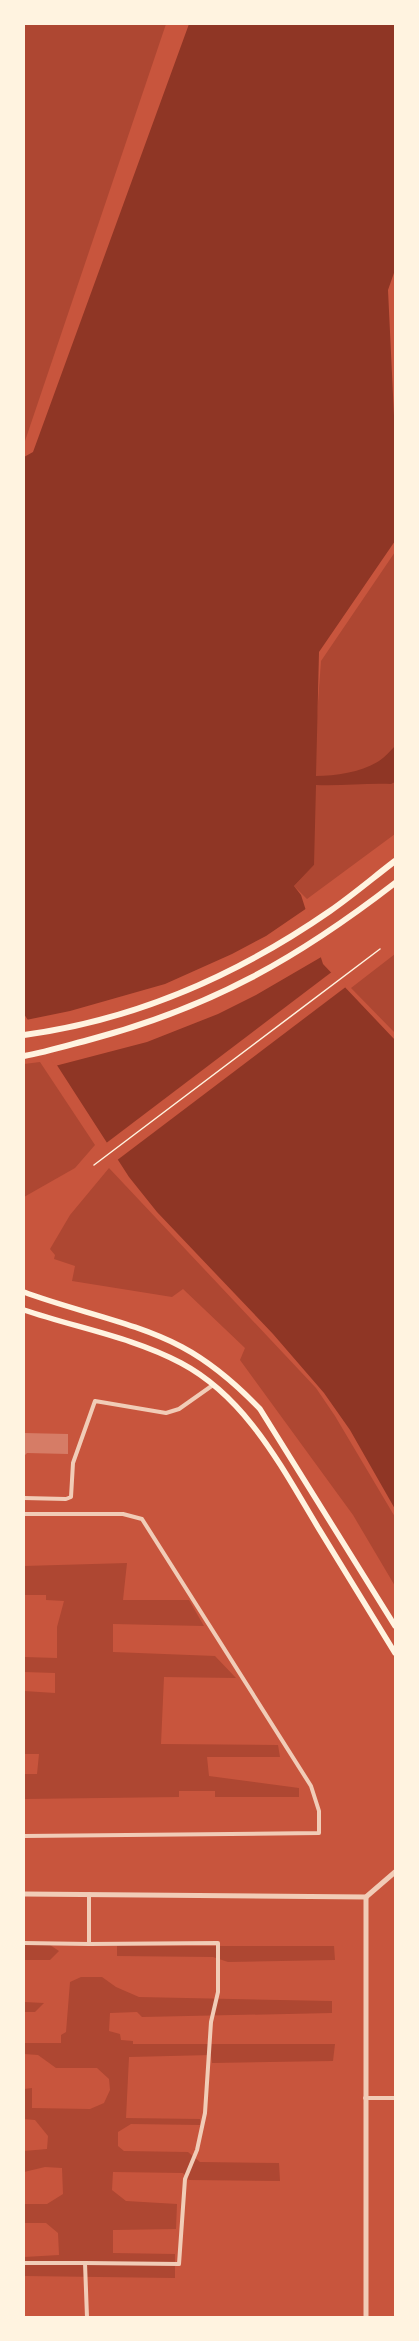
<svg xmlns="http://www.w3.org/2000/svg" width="419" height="2341" viewBox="0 0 419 2341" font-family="'Roboto Condensed',sans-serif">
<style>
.green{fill:#ae4732}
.water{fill:#8f3625}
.pier{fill:#c8553d}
.building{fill:#d67c66}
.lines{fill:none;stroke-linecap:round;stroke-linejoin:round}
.path{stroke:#fff3e0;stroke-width:1.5}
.minor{stroke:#f1ccb7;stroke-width:4}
.tertiary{stroke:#f1ccb7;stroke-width:5}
.secondary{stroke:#fff3e0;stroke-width:5.5}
.primary{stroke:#fff3e0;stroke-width:6}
</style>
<rect width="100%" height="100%" fill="#c8553d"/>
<g class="green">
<polygon points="24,24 166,24 25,441 24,441"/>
<polygon points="395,552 395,834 307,899 294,886 314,865 314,758 321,661"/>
<polygon points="395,954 395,1033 351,988"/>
<polygon points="40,1062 95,1145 75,1168 24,1197 24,1064"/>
<polygon points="109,1168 316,1388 335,1416 395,1517 395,1586 353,1515 240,1360 245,1348 183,1289 172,1297 72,1281 75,1266 54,1259 55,1255 50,1249 70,1215"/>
<polygon points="127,1563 123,1600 189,1600 204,1626 113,1624 113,1652 215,1656 236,1678 164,1677 161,1744 278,1745 280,1757 207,1757 209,1776 299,1788 299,1797 215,1797 215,1791 179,1791 179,1797 24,1799 24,1774 37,1774 39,1754 24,1754 24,1691 55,1693 55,1673 24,1672 24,1657 57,1658 57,1627 64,1601 46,1600 46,1595 24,1595 24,1566"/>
<polygon points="24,1945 50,1945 59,1951 50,1960 24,1960"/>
<polygon points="117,1946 334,1946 335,1960 228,1962 213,1957 117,1956"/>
<polygon points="81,1977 102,1977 116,1987 139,1997 332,2001 332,2013 142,2017 137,2012 110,2013 109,2031 120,2034 121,2040 133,2041 133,2044 335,2044 333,2061 212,2063 211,2055 129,2057 126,2118 200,2119 200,2125 131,2124 118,2132 118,2146 124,2151 188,2152 200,2162 279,2163 280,2181 189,2180 183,2173 113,2172 112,2190 126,2201 177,2204 176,2229 113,2230 113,2253 175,2254 175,2278 24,2276 24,2257 59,2255 58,2233 46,2223 24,2223 24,2204 47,2204 63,2194 62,2168 45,2167 24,2172 24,2151 47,2149 48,2136 35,2120 24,2119 24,2089 32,2088 32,2108 90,2109 104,2103 110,2090 109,2079 97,2068 56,2068 38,2055 24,2054 24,2043 61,2043 61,2035 66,2032 70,1982"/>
<polygon points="24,2002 44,2003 35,2012 24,2012"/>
</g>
<path class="water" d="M189,24H395V270L388,290L394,416L395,541L319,652L316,776C336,776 362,772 379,761C385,757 390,751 395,746V782L391,784C366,783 342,786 316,785L314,865L294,886L301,895L323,964L395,1040V1509L350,1430L324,1393L273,1334L157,1212L129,1177L24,1014V457L33,452Z"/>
<g class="pier">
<polygon points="307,908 323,956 256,995 218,1014 147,1042 55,1066 26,1020 70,1011 165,984 232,954 266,936"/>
<polygon points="333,971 347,986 116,1161 105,1144"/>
</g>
<polygon class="building" points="24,1433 68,1434 68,1454 27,1453 24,1456"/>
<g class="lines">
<polyline class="path" points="94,1165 380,949"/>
<g class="minor">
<polyline points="24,1498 66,1499 71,1497 73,1463 95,1401 166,1413 179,1409 213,1385"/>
<polyline points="24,1514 123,1514 142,1519 311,1786 319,1811 319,1833 24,1836"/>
<polyline points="24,1943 89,1944 89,1894"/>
<polyline points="365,2098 395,2098"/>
<polyline points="24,2263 85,2263 87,2317"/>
<polyline points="85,2263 179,2264 185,2179 197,2150 205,2113 211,2022 218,1992 218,1943 89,1944"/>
</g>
<g class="tertiary">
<polyline points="24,1894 366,1897 395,1872"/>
<polyline points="366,2317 366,1897"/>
</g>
<g class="secondary">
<path d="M24,1292C74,1311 135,1322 182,1347C212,1363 237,1385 260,1409L395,1626"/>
<path d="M24,1310C77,1328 132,1337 181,1363C247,1398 282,1468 319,1529C344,1570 370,1612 395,1653"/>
</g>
<g class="primary">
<path d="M24,1035C135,1020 239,974 330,911C353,895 374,877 395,861"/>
<path d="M24,1056C47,1052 69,1045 92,1039C212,1007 298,958 395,883"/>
</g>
</g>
<rect width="419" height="2341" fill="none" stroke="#fff3e0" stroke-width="50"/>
</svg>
